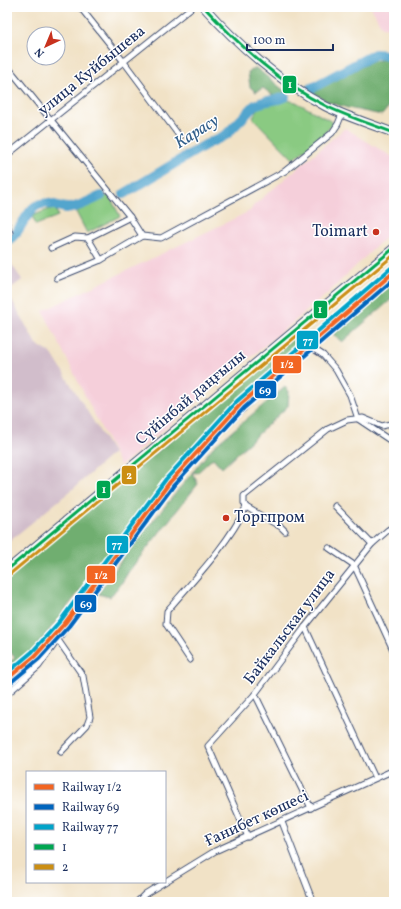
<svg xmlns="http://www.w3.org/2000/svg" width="401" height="909" viewBox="0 0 401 909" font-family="Vollkorn,serif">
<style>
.built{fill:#f5cfda}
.industrial{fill:#d1bdcb}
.green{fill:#8aca82;stroke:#527c70}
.forest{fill:#6fae70;stroke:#456e67}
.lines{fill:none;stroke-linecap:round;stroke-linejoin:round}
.river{stroke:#52a5cd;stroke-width:10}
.minor-casing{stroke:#3b4a6e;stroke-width:7}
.primary-casing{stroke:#3b4a6e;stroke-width:10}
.minor{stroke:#fff;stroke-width:5}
.primary{stroke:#fff;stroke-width:8}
.bus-1-casing{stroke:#fff;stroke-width:6}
.bus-2-casing{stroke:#fff;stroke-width:6}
.bus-1{stroke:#00a651;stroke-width:3}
.bus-2{stroke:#cb8e13;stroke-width:3}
.rail-1-casing{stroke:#fff;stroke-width:7}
.rail-2-casing{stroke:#fff;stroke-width:7}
.rail-3-casing{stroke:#fff;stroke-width:7}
.rail-1{stroke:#f26522;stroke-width:4}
.rail-2{stroke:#0065bd;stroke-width:4}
.rail-3{stroke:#01a3c8;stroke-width:4}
.poi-dot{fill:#c8321e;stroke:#fff;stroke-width:1.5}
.labels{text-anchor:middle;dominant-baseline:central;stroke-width:3;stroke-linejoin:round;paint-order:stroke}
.street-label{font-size:16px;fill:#1b2f5e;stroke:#fff}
.poi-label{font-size:16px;fill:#1b2f5e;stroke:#fff;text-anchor:end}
.water-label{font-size:17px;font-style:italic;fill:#315e8a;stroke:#fff}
.line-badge{stroke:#fff;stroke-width:1.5}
.badge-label{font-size:11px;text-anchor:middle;font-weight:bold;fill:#fff}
</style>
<rect width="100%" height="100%" fill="#fff"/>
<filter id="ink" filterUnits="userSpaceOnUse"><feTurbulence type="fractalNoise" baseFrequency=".025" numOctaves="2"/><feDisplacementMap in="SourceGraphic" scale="8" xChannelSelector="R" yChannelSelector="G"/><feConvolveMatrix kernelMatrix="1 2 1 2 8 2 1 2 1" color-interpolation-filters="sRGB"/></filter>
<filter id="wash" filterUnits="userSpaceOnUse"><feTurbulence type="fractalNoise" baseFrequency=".012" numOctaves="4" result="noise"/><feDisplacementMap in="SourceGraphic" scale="16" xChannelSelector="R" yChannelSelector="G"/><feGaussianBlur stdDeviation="0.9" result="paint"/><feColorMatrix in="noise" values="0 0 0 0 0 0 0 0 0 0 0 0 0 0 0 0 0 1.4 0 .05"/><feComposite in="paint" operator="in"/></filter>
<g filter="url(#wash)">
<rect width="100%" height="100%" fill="#f1e2c6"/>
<g class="built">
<polygon points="371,7 394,7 394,28 382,27"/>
<polygon points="345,128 394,158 394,229 328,293 120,466 43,311 250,211 254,205"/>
</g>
<g class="industrial">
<polygon points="7,257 22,280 7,291"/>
<polygon points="7,291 36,344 52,354 113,453 74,488 7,543"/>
</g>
<g class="green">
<polygon points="286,100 296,102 334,123 317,141 293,159 253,118 260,105"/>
<polygon points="109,195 120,216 87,233 76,212"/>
<polygon points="55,207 58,216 36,225 32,216"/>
</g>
<g class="forest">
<polygon points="388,59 394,72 394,100 382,115 348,108 328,102 312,92 372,61"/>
<polygon points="256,68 286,92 275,97 263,88 256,92 250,87 248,72"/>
<polygon points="391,284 394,287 394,297 342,342 333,334"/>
<polygon points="296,336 300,347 258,383 221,419 156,494 32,652 7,672 7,664 15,658 7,648 7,580 42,548"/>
<polygon points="285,387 289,391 288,406 222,468 213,458 197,473 192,472 198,484 129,571 123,581 110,597 98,594 123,558 213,447"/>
</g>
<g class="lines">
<g class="river">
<polyline points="310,89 375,54 385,55 394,55"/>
<path d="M124,194L205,145L226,135L255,105C264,100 276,101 285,97"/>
<path d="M7,241C21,233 24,214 36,206C48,199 59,209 69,208C76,208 94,199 101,196"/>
</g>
</g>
</g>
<g filter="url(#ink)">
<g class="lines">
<g class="minor-casing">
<g id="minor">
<polyline points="80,7 124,62 180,137"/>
<polyline points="7,66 130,217 142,236"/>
<polyline points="7,155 192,7"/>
<polyline points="7,224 10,233"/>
<polyline points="51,248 75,237 88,238"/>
<polyline points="101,260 88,238 130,217"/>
<polyline points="57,278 101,260 142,236 161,238 285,171 332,133 338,124 342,114"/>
<polyline points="312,348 323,355 336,370 350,395 358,419 394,443"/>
<polyline points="335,506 372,544"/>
<polyline points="285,531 281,527 246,507 244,503 244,496 328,429 347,420 363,418 382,426 394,423"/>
<polyline points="329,548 354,565 394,652"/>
<polyline points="305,627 375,778"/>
<polyline points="58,640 83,676 90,717 87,725 61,752"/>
<path d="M190,660L166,624L167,611C195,578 227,546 246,507"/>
<polyline points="7,694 39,666 117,557 167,493 194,461 236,416 263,390 394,278"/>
<polyline points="255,694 311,808"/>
<polyline points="282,822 313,902"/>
<polyline points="248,837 208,746 255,694 305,627 372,544 388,530 394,526"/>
<polyline points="137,902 145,894 215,851 394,770"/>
</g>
</g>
<g class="primary-casing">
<g id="primary">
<path d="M204,7C237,44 281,83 325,106C347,117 371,124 394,133"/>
<polyline points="7,570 394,248"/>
</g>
</g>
<use href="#minor" class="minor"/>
<use href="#primary" class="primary"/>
<g class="bus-1-casing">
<g id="bus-1">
<path d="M204,7C239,45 279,83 326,106C348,117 371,124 394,133"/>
<polyline points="7,570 394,248"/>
</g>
</g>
<g class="bus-2-casing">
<polyline id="bus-2" points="10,574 394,255"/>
</g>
<use href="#bus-1" class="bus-1"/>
<use href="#bus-2" class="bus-2"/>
<g class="rail-1-casing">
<polyline id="rail-1" points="7,679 35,656 65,623 170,482 241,404 394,272"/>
</g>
<g class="rail-2-casing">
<polyline id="rail-2" points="10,683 39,659 69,626 174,485 244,408 394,279"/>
</g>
<g class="rail-3-casing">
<polyline id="rail-3" points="7,673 32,652 61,620 166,479 237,401 391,268"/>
</g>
<use href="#rail-1" class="rail-1"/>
<use href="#rail-2" class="rail-2"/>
<use href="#rail-3" class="rail-3"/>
</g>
</g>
<g class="poi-dot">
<circle cx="376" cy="232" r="4"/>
<circle cx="226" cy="518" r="4"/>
</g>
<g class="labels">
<g class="street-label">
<text transform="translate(92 71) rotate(-39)">улица Куйбышева</text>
<text transform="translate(191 398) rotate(-40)">Сүйінбай даңғылы</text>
<text transform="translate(290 627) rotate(-53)">Байкальская улица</text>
<text transform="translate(257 819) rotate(-25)">Ғанибет көшесі</text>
</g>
<g class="poi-label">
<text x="368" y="232">Toimart</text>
<text x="234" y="518" text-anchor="start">Торгпром</text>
</g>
<g class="water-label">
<text transform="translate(197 132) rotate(-32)">Карасу</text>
</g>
</g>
<g class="line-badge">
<rect x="282" y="75" width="15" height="19" rx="4" fill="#00a651"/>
<rect x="313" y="300" width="15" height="19" rx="4" fill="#00a651"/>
<rect x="296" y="330" width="23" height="20" rx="4" fill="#01a3c8"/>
<rect x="272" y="355" width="30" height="19" rx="4" fill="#f26522"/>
<rect x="254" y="380" width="23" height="19" rx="4" fill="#0065bd"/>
<rect x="121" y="465" width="16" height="20" rx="4" fill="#cb8e13"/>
<rect x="96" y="480" width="15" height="19" rx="4" fill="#00a651"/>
<rect x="106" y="535" width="23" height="19" rx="4" fill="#01a3c8"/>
<rect x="86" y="565" width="30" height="19" rx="4" fill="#f26522"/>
<rect x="74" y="594" width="23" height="19" rx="4" fill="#0065bd"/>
</g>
<g class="badge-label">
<text x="290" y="88">1</text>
<text x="320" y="313">1</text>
<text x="308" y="344">77</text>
<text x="287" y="368">1/2</text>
<text x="265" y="394">69</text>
<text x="129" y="479">2</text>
<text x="104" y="493">1</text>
<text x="117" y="548">77</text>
<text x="101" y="579">1/2</text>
<text x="86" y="608">69</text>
</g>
<rect width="401" height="909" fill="none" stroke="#fff" stroke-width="24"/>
<rect x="26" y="771" width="140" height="112" fill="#ffffff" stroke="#a4acbf"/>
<rect x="34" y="784" width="20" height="6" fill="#f26522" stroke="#a4acbf"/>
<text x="62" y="791" font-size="12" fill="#1b2f5e">Railway 1/2</text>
<rect x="34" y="804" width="20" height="6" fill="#0065bd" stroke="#a4acbf"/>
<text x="62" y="811" font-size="12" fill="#1b2f5e">Railway 69</text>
<rect x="34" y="824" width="20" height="6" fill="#01a3c8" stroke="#a4acbf"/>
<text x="62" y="831" font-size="12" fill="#1b2f5e">Railway 77</text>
<rect x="34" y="844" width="20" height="6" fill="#00a651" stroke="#a4acbf"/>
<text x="62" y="851" font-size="12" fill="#1b2f5e">1</text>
<rect x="34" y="864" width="20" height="6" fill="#cb8e13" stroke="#a4acbf"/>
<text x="62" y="871" font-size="12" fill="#1b2f5e">2</text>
<g transform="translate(46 46) rotate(224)"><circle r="19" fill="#ffffff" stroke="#a4acbf"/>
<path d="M0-3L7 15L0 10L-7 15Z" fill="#c8321e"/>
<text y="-6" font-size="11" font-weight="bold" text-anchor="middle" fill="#1b2f5e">N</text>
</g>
<path d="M247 44v6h86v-6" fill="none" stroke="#1b2f5e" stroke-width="2"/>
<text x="253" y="44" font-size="12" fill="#1b2f5e" stroke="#ffffff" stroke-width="3" paint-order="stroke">100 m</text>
</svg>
